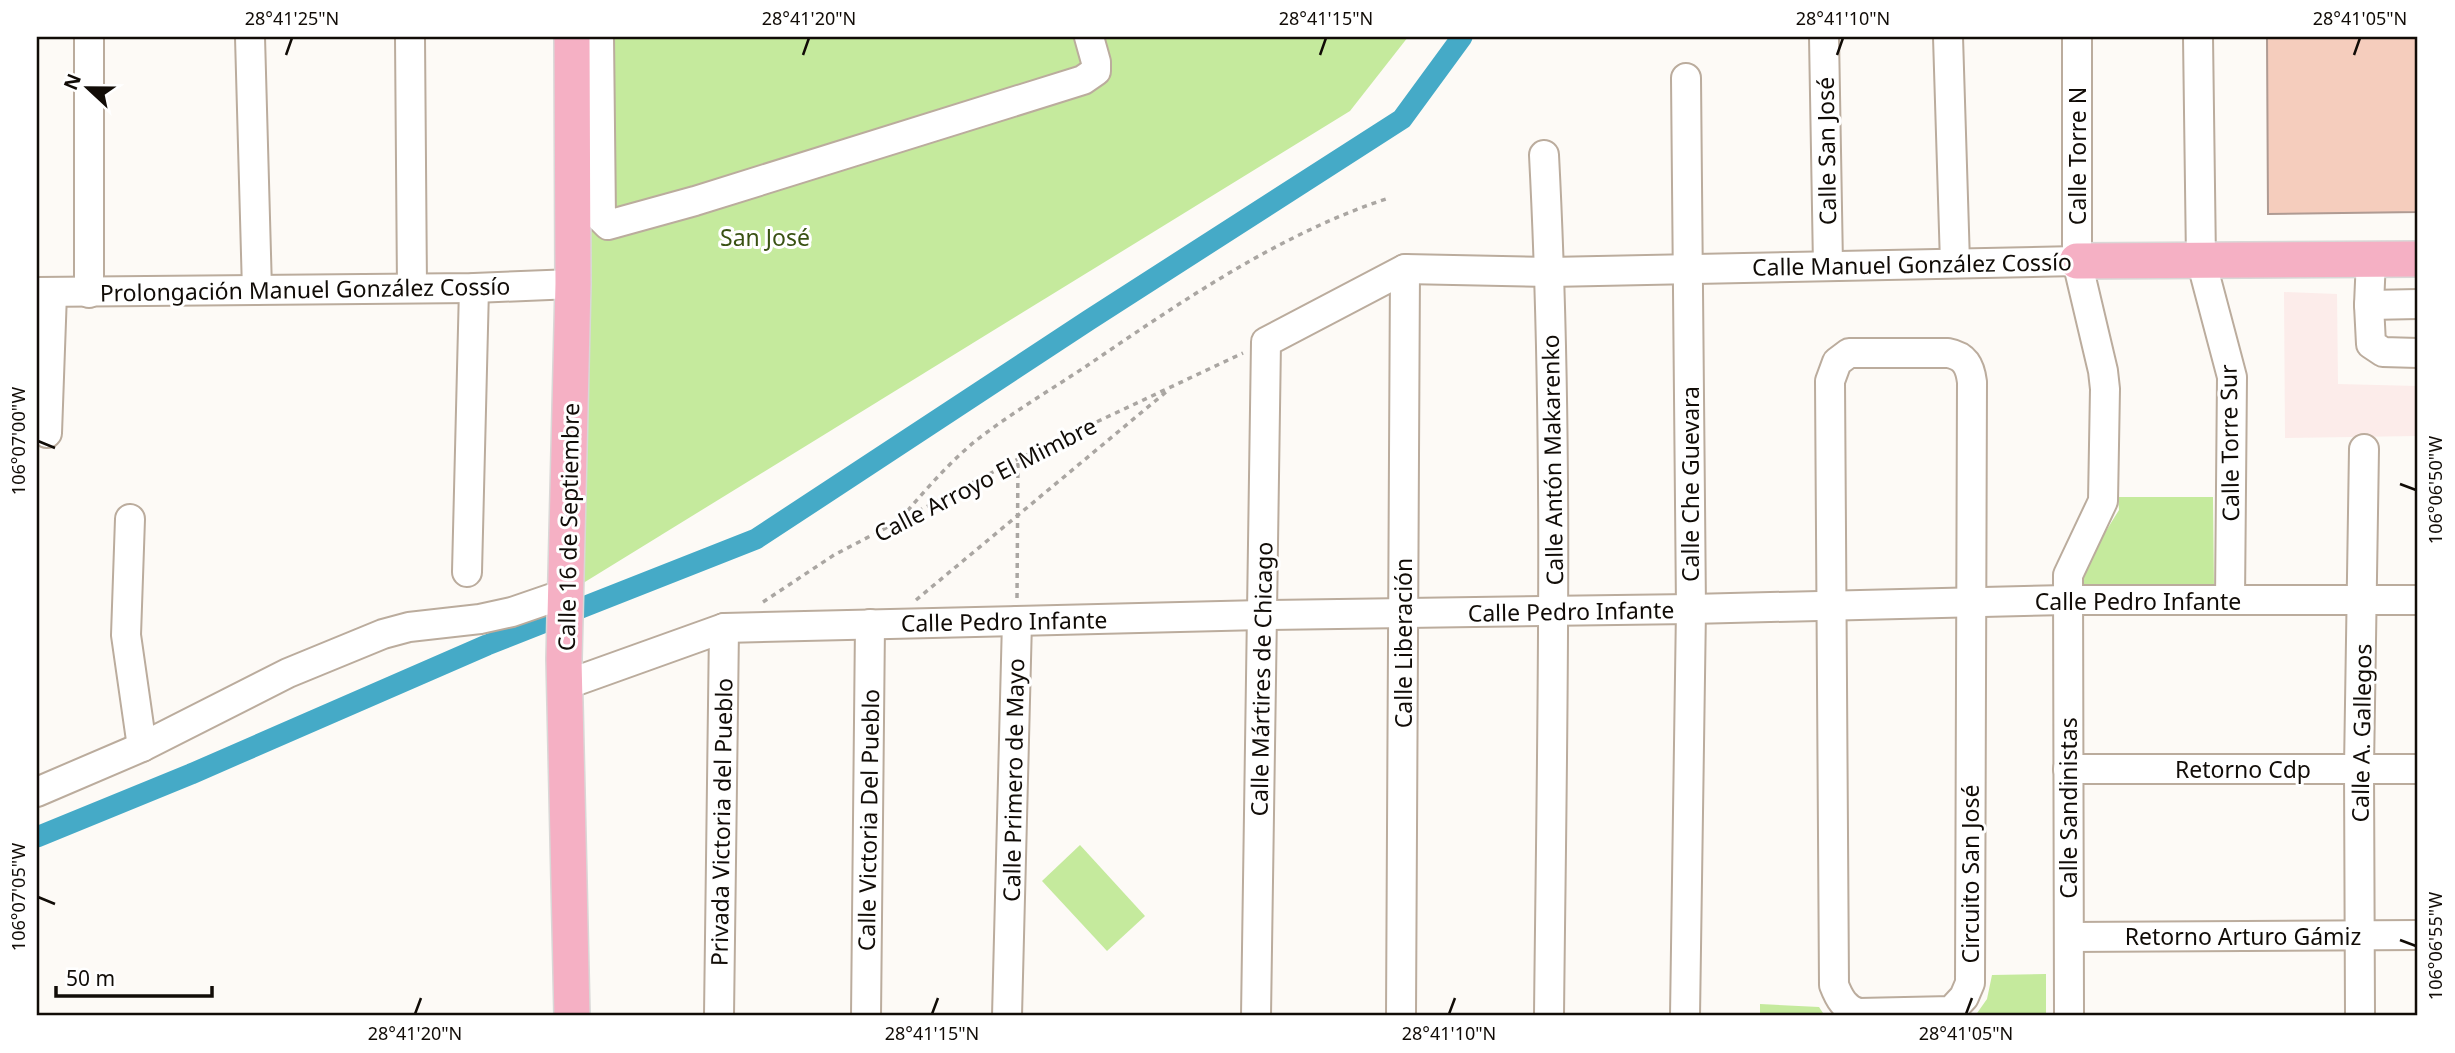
<svg xmlns="http://www.w3.org/2000/svg" width="2455" height="1053" viewBox="0 0 2455 1053" font-family="'Noto Sans',sans-serif">
<style>
.commercial{fill:#fcecea}
.green{fill:#c5ea9d}
.lines{fill:none;stroke-linecap:round;stroke-linejoin:round}
.canal{stroke:#45aac7;stroke-width:21}
.building{fill:#f5cdbd;stroke:#af9a92;stroke-width:2}
.minor-casing{stroke:#bbac9d;stroke-width:32}
.major-casing{stroke:#d9d8d7;stroke-width:38}
.path{stroke:#aaa6a2;stroke-width:3.5;stroke-dasharray:5 5;stroke-linecap:butt}
.minor{stroke:#fff;stroke-width:28}
.major{stroke:#f5b0c4;stroke-width:35}
.ticks{fill:none;stroke:#110c07;stroke-width:2.5}
.labels{text-anchor:middle;dominant-baseline:central;stroke-width:6;stroke-linejoin:round;paint-order:stroke}
.street-label{font-size:23px;fill:#110c07;stroke:#fff}
.park-label{font-size:23px;fill:#395213;stroke:#fff}
.neatline{fill:none;stroke:#110c07;stroke-width:2.5}
.ticks-label{font-size:18px;text-anchor:middle;fill:#110c07}
</style>
<rect width="100%" height="100%" fill="#fdfaf6"/>
<polygon class="commercial" points="2284,292 2337,294 2338,384 2418,386 2418,436 2285,438"/>
<g class="green">
<polygon points="565,37 1408,37 1350,111 567,593"/>
<polygon points="2118,497 2213,497 2214,587 2079,585 2078,576 2119,510"/>
<polygon points="1080,845 1145,916 1107,951 1042,881"/>
<polygon points="2046,974 2046,1016 1975,1016 1987,999 1992,975"/>
<polygon points="1760,1004 1819,1007 1825,1016 1760,1016"/>
</g>
<g class="lines">
<polyline class="canal" points="37,837 191,774 487,645 756,539 1089,320 1402,119 1462,37"/>
</g>
<polygon class="building" points="2267,37 2418,37 2418,212 2268,214"/>
<g class="lines">
<g class="minor-casing">
<g id="minor">
<polyline points="89,37 89,293"/>
<polyline points="250,37 257,290"/>
<polyline points="410,37 412,288"/>
<polyline points="599,37 601,218 608,225 695,201 1083,80 1096,71 1096,62 1089,37"/>
<polyline points="1824,37 1828,265"/>
<polyline points="1948,37 1955,263"/>
<polyline points="2198,37 2201,260 2232,377 2230,600"/>
<path d="M1544,155C1559,442 1552,729 1549,1016"/>
<polyline points="2371,259 2369,305 2371,344 2383,352 2418,353"/>
<polyline points="37,292 474,288 573,284"/>
<polyline points="2369,305 2418,304"/>
<path d="M1849,353H1948C1965,356 1970,366 1972,382L1970,983L1964,997L1951,1011L1859,1013C1845,1009 1839,998 1834,985L1830,381L1837,362Z"/>
<polyline points="47,433 52,293"/>
<polyline points="130,519 126,635 142,747"/>
<polyline points="467,572 474,288"/>
<polyline points="565,685 724,628 1262,615 1691,609 2067,600 2418,600"/>
<polyline points="2068,769 2418,769"/>
<polyline points="37,792 142,747 288,673 383,634 409,627 480,619 512,612 567,593"/>
<polyline points="2069,937 2418,935"/>
<polyline points="719,1016 724,628"/>
<polyline points="866,1016 870,624"/>
<polyline points="1007,1016 1017,621"/>
<polyline points="1256,1016 1266,342 1405,269 1550,272 2077,261"/>
<polyline points="1401,1016 1405,269"/>
<polyline points="1685,1016 1691,609 1686,78"/>
<polyline points="2069,1016 2068,575 2103,501 2105,389 2103,371 2077,261 2077,37"/>
<polyline points="2360,1016 2359,768 2364,449"/>
</g>
</g>
<g class="major-casing">
<g id="major">
<polyline points="572,37 573,284 564,659 572,1016"/>
<polyline points="2077,261 2418,259"/>
</g>
</g>
<g class="path">
<path d="M901,518C925,491 949,462 978,439C1013,412 1052,389 1088,365C1182,301 1281,233 1389,198"/>
<polyline points="1017,598 1018,459"/>
<polyline points="916,600 1166,392"/>
<polyline points="763,602 834,555 1018,459 1243,353"/>
</g>
<use href="#minor" class="minor"/>
<use href="#major" class="major"/>
</g>
<path class="ticks" d="M286,55L292,38M803,55L809,38M1320,55L1326,38M1837,55L1843,38M2354,55L2360,38M38,441L55,448M2400,484L2416,490M38,897L55,904M2400,940L2416,946M415,1014L421,998M932,1014L938,998M1449,1014L1455,998M1966,1014L1972,998"/>
<g class="labels">
<g class="street-label">
<text transform="translate(1826 151) rotate(-91)">Calle San José</text>
<text transform="translate(2077 156) rotate(-90)">Calle Torre N</text>
<text transform="translate(1912 264) rotate(-1)">Calle Manuel González Cossío</text>
<text transform="translate(305 289) rotate(-1)">Prolongación Manuel González Cossío</text>
<text transform="translate(2229 443) rotate(-91)">Calle Torre Sur</text>
<text transform="translate(1552 460) rotate(-91)">Calle Antón Makarenko</text>
<text transform="translate(985 479) rotate(-27)">Calle Arroyo El Mimbre</text>
<text transform="translate(1690 484) rotate(-90)">Calle Che Guevara</text>
<text transform="translate(568 527) rotate(-89)">Calle 16 de Septiembre</text>
<text x="2138" y="601">Calle Pedro Infante</text>
<text transform="translate(1571 611) rotate(-1)">Calle Pedro Infante</text>
<text transform="translate(1004 621) rotate(-1)">Calle Pedro Infante</text>
<text transform="translate(1403 643) rotate(-90)">Calle Liberación</text>
<text transform="translate(1261 679) rotate(-89)">Calle Mártires de Chicago</text>
<text transform="translate(2361 733) rotate(-89)">Calle A. Gallegos</text>
<text x="2243" y="769">Retorno Cdp</text>
<text transform="translate(1013 780) rotate(-89)">Calle Primero de Mayo</text>
<text transform="translate(2068 808) rotate(-90)">Calle Sandinistas</text>
<text transform="translate(868 820) rotate(-89)">Calle Victoria Del Pueblo</text>
<text transform="translate(721 822) rotate(-89)">Privada Victoria del Pueblo</text>
<text transform="translate(1970 874) rotate(-90)">Circuito San José</text>
<text x="2243" y="936">Retorno Arturo Gámiz</text>
</g>
<g class="park-label">
<text x="765" y="237">San José</text>
</g>
</g>
<rect width="2455" height="1053" fill="none" stroke="#ffffff" stroke-width="77"/>
<g transform="translate(88 88) rotate(292)" stroke="#ffffff" stroke-width="5" paint-order="stroke">
<path d="M0-5L12 26L0 18L-12 26Z" fill="#110c07"/>
<text y="-10" font-size="19" font-weight="bold" text-anchor="middle" fill="#110c07">N</text>
</g>
<path d="M56 986v10h156v-10" fill="none" stroke="#110c07" stroke-width="3.5"/>
<text x="66" y="986" font-size="21" fill="#110c07" stroke="#ffffff" stroke-width="5" paint-order="stroke">50 m</text>
<rect x="38" y="38" width="2378" height="976" class="neatline"/>
<g class="ticks-label">
<text x="292" y="25">28°41'25"N</text>
<text x="809" y="25">28°41'20"N</text>
<text x="1326" y="25">28°41'15"N</text>
<text x="1843" y="25">28°41'10"N</text>
<text x="2360" y="25">28°41'05"N</text>
<text transform="translate(19 441) rotate(-90)" y="6">106°07'00"W</text>
<text transform="translate(2436 490) rotate(-90)" y="6">106°06'50"W</text>
<text transform="translate(19 897) rotate(-90)" y="6">106°07'05"W</text>
<text transform="translate(2436 946) rotate(-90)" y="6">106°06'55"W</text>
<text x="415" y="1040">28°41'20"N</text>
<text x="932" y="1040">28°41'15"N</text>
<text x="1449" y="1040">28°41'10"N</text>
<text x="1966" y="1040">28°41'05"N</text>
</g>
</svg>
